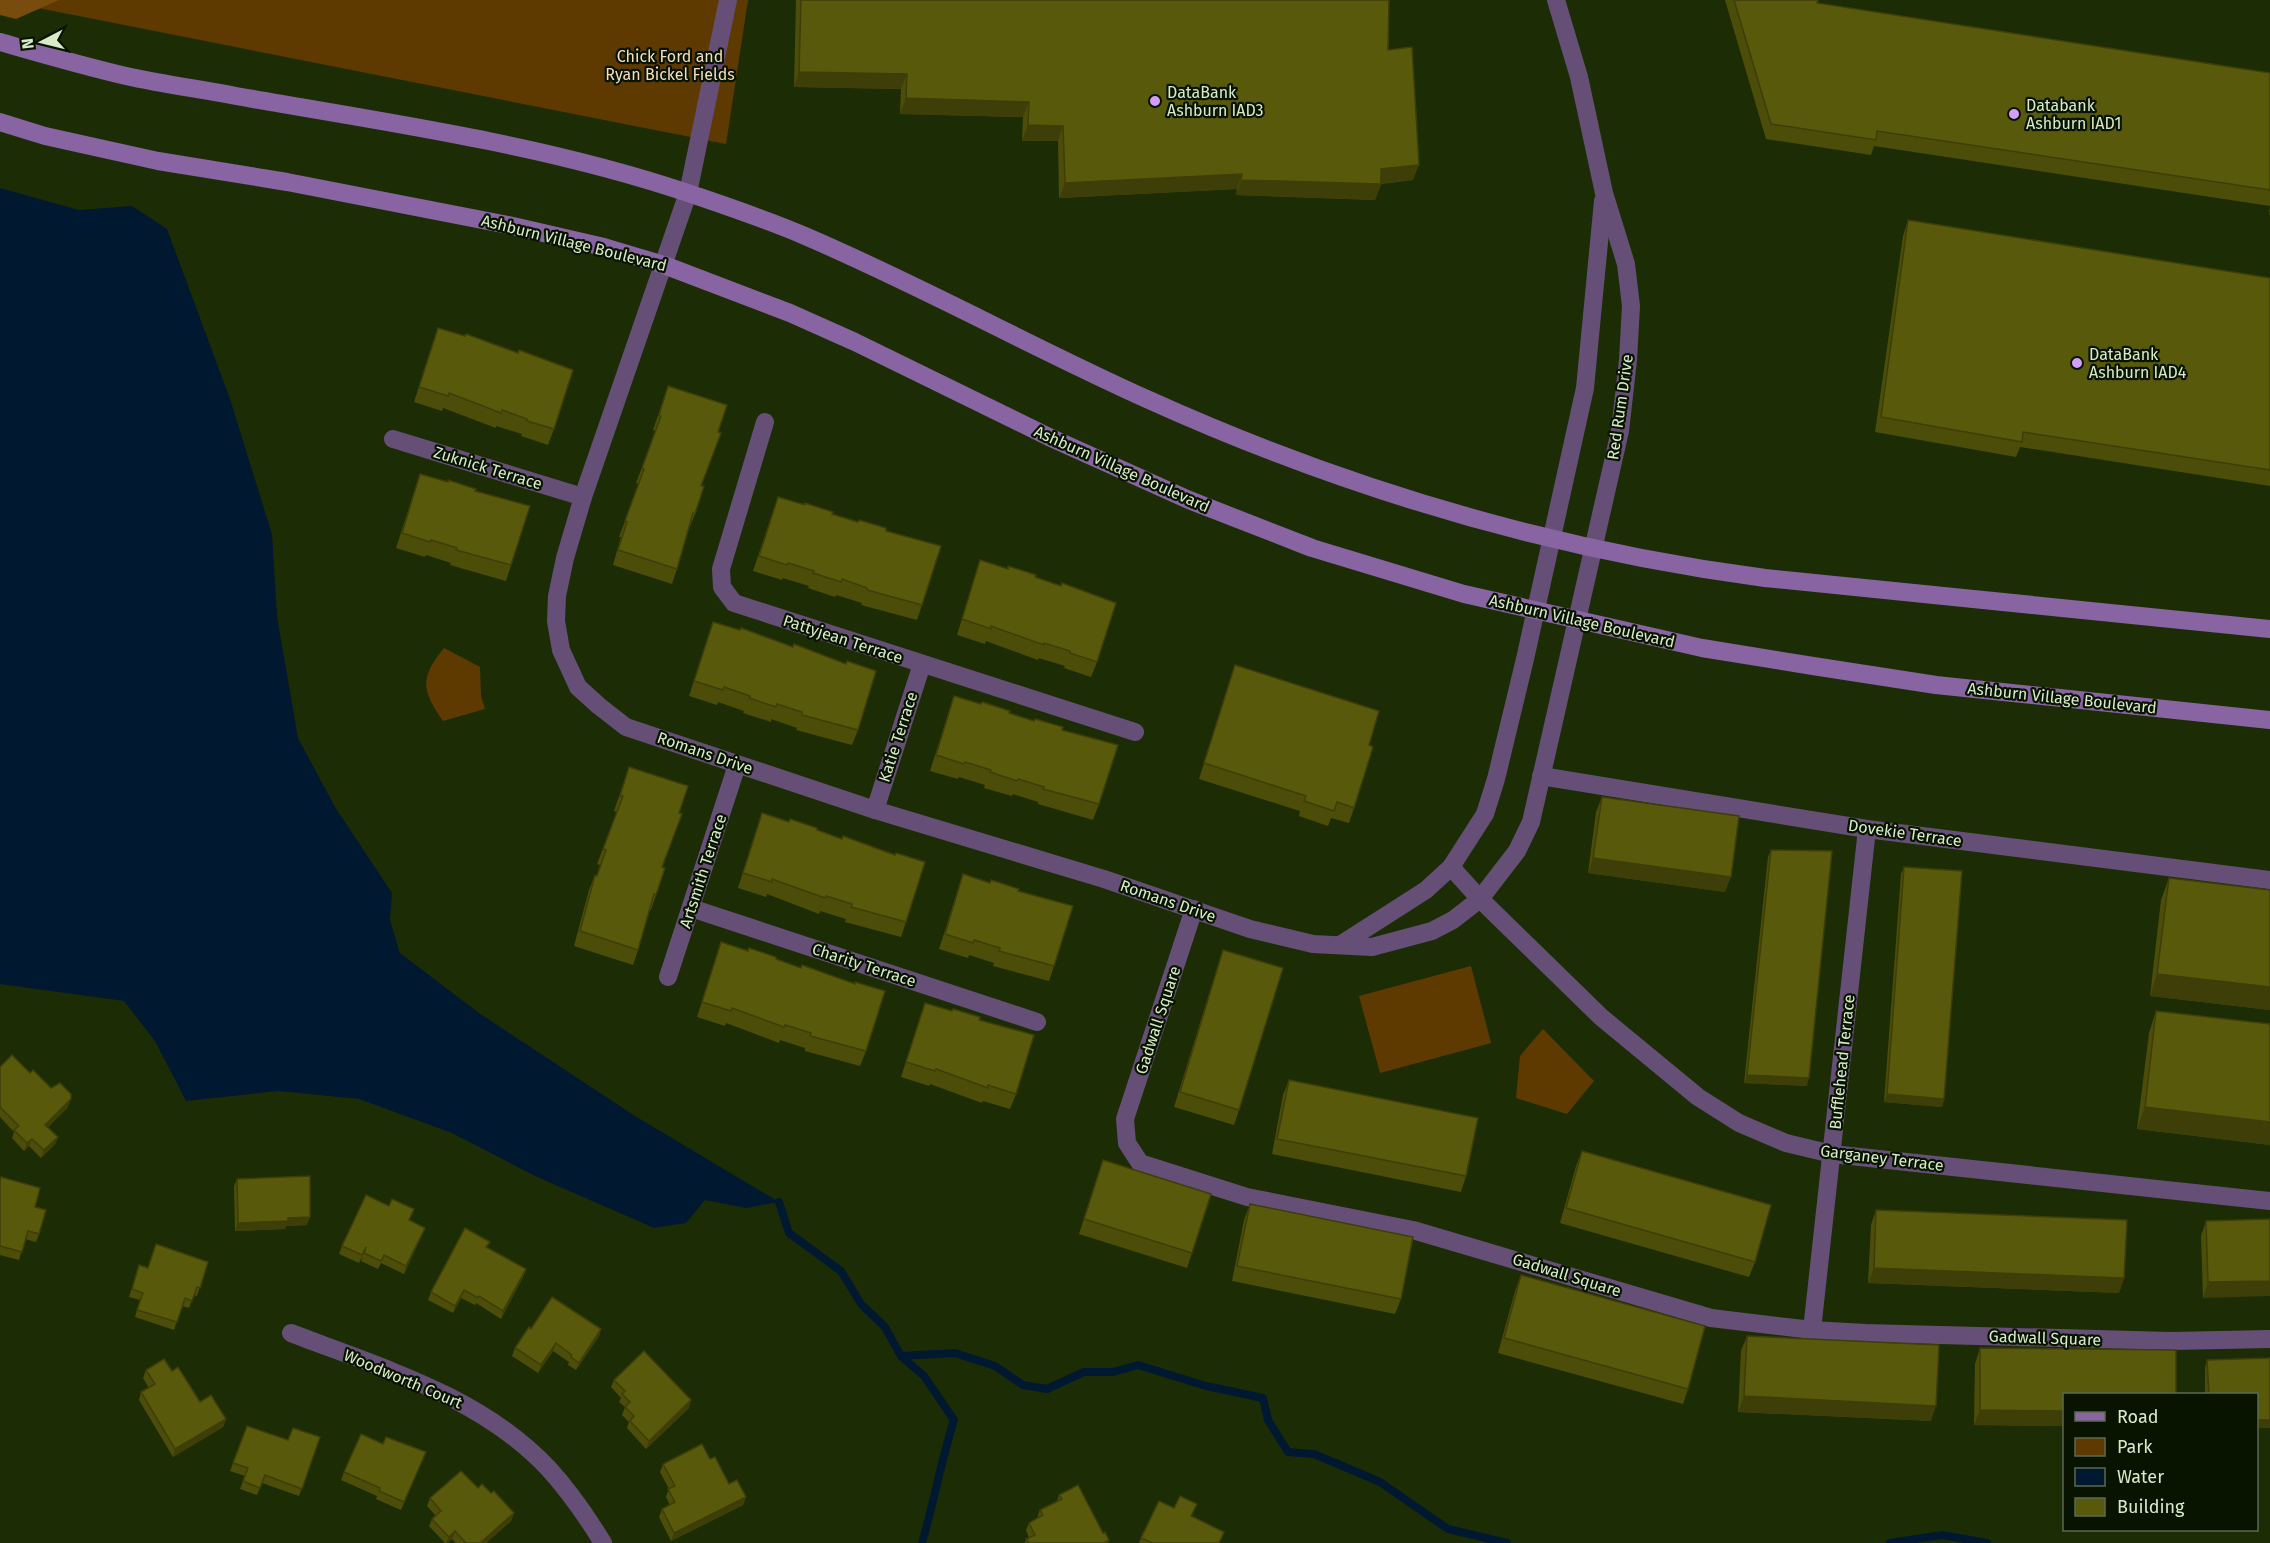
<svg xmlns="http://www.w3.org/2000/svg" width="2270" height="1543" viewBox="0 0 2270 1543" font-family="'Fira Sans',sans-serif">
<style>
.green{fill:#5f3a00}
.forest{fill:#774c0c}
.water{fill:#011930}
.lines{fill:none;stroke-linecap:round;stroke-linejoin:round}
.stream{stroke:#011930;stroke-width:8}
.street{stroke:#664f77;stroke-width:18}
.secondary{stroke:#8964a3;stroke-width:18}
.wall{fill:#4d4d0a}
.shaded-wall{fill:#3e3e08}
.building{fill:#59590c;stroke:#3e3e08;stroke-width:1.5}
.poi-dot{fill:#d49cfc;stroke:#081400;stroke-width:2}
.labels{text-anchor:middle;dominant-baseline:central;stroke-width:4.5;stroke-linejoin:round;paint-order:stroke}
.park-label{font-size:16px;fill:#f8ddbf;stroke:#081400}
.poi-label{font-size:16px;fill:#d8ebc6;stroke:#081400;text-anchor:start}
.street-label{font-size:16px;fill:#d8ebc6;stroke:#081400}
</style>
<rect width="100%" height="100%" fill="#1c2d06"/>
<g class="green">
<polygon points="29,0 748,0 726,144 28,6"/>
<path d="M444,648L480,667L481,696L485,709L443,721C422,690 419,679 444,648Z"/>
<polygon points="1471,966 1491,1043 1380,1073 1359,996"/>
<polygon points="1543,1029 1594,1081 1567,1114 1516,1098 1520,1056"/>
</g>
<polygon class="forest" points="0,0 59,0 16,19 0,15"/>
<polygon class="water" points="0,188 79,210 132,206 167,229 230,399 272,534 277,616 298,738 335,807 392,893 390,920 400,953 479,1013 635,1116 779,1202 746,1208 705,1200 686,1223 654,1228 535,1176 452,1133 359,1099 278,1091 186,1101 155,1041 124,1001 0,984"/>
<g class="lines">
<g class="stream">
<path d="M779,1202L789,1233L841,1271L861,1304L885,1327L901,1356L924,1376L954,1420C941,1461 934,1502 922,1543"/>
<polyline points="901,1356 955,1353 995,1366 1023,1385 1047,1389 1084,1372 1113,1372 1138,1365 1206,1386 1263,1398 1268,1420 1288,1452 1314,1454 1380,1482 1448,1529 1507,1543"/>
<polyline points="1890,1543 1942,1535 1987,1543"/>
</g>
<g class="street">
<polyline points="728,0 688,193 583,497 565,558 557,596 556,621 561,650 578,687 599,706 626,727 875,810 1104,879 1250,929 1313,944 1372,947 1432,931 1453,920 1480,899 1517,851 1531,822 1620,431 1628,360 1631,306 1626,264 1604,193 1579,77 1556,0"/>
<polyline points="765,422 721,569 722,587 734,603 1135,732"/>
<polyline points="393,439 583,497"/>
<polyline points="1541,776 1867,829 2270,880"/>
<polyline points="875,810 922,664"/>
<polyline points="1451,867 1480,899 1601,1017 1698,1097 1739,1123 1786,1143 1832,1154 2270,1201"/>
<polyline points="691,908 1037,1022"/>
<polyline points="1194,909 1125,1119 1127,1143 1140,1163 1247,1197 1413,1230 1711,1318 1812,1330 1865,1333 2171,1341 2270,1339"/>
<polyline points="1340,945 1426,890 1451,867 1485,814 1496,779 1525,659 1585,388 1603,201"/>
<polyline points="668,977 737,765"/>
<polyline points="1812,1330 1867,829"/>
<path d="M291,1333C381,1368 481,1396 549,1469C570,1492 587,1517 603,1543"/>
</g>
<g class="secondary">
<path d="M0,42C42,54 83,66 126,76C162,84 199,89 236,96C388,123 544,144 691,194C729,207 768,220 805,236C922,286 1033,348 1149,400C1344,488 1553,550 1765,578L2270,629"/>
<polyline points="0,122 45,136 158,161 287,182 513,226 604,247 664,265 790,313 855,342 1049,437 1189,500 1312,548 1464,594 1702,648 1813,666 1936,685 2270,720"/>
</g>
</g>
<g class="wall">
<polygon points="796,0 1389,0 1388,50 1413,180 1381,184 1375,200 1236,195 1237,189 1059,198 1058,141 1022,141 1023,117 900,114 901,89 794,87"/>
<polygon points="1725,0 1818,0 1817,3 2270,73 2270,215 2269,215 2270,206 1874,146 1871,155 1766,139"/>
<polygon points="1908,220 2270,278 2270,486 2020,447 2016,457 1875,432 1903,236"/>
<polygon points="438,328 554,429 548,445 521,436 522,434 496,426 496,428 443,408 442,411 414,402"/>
<polygon points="668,386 701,486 695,514 689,529 688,529 677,569 672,584 613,565 621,537 619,537 639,484 636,483 656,431 653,430"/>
<polygon points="420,474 475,491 511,565 506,581 450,565 451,563 426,555 425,557 396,548"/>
<polygon points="778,497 886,531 922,605 917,620 861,605 862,603 836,595 835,597 808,588 809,586 783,578 782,580 753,571"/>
<polygon points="980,560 1035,577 1097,662 1091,677 1064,668 1065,666 1039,658 1038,660 986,641 985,644 957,635"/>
<polygon points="713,622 858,730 852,745 796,730 797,728 771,719 771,722 743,713 744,711 718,702 717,705 689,696"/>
<polygon points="1235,665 1369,745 1354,808 1349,823 1331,818 1328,826 1299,816 1300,811 1199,779"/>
<polygon points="954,696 1062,730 1099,804 1093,820 1038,804 1038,802 1013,794 1012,796 984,788 985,785 959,777 958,779 930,771"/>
<polygon points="629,767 663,867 656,895 651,910 649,910 638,950 633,965 574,946 589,890 595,875 597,875 600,865 597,864 617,812 614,811"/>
<polygon points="1602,797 1725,892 1588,873 1596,812"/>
<polygon points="762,813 817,830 906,922 901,937 845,922 846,919 820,911 819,914 767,894 766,897 738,888"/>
<polygon points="1771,850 1807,1086 1744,1083 1768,857"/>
<polygon points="1904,867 1944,1099 1942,1107 1884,1102 1901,874"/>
<polygon points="963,874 1018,891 1054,966 1049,981 993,966 994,963 969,955 968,958 939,949"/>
<polygon points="2169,878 2270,890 2270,1010 2150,996 2161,900"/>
<polygon points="721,942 776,959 866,1051 860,1066 805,1051 805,1048 780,1040 779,1043 726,1023 725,1026 697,1017"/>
<polygon points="1223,950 1239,1110 1234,1125 1174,1107 1218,965"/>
<polygon points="925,1003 979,1020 1016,1094 1010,1109 983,1101 982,1103 930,1084 929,1086 901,1077"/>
<polygon points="2156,1011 2270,1024 2270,1145 2137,1129 2149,1033"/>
<polygon points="0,1067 30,1073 68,1107 48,1127 58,1137 55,1144 41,1158 29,1146 24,1151 12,1138 14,1132 0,1117"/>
<polygon points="1289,1080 1466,1176 1461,1192 1272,1154 1283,1095"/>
<polygon points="1582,1151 1755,1262 1749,1277 1560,1223 1576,1166"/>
<polygon points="1103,1160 1192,1253 1187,1268 1079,1234"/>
<polygon points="237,1179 307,1225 286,1226 285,1229 235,1231 234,1186"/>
<polygon points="0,1181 35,1207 39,1234 36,1242 25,1239 19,1260 0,1255"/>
<polygon points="1250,1204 1401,1299 1395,1314 1232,1281 1244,1220"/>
<polygon points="1876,1210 2124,1278 2119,1293 1868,1283 1871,1225"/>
<polygon points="2270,1219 2203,1298 2201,1236 2206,1221"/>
<polygon points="410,1220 422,1235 404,1274 381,1263 378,1269 361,1261 363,1255 359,1263 339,1254 342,1246"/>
<polygon points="487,1248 526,1269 523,1277 501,1319 476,1303 475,1305 461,1298 453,1313 428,1300 431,1292"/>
<polygon points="208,1262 197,1296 194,1295 189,1308 182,1306 174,1330 135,1317 140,1300 129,1297 139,1265 148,1268"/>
<polygon points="1521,1275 1688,1389 1683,1404 1498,1353 1515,1291"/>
<polygon points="531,1329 601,1329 599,1336 576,1370 568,1365 569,1362 553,1351 538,1373 512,1356 515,1348"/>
<polygon points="1747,1336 1931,1421 1738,1412 1741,1351"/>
<polygon points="1980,1348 2064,1395 2064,1426 1974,1425 1975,1364"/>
<polygon points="2270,1358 2270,1428 2256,1428 2256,1395 2205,1395 2205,1368 2207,1360"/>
<polygon points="146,1370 172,1371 200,1402 226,1419 223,1427 173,1457 139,1400 141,1392 149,1388 143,1378"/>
<polygon points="614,1380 689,1408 646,1449 627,1428 629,1422 622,1415 625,1407 619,1402 621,1398 611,1387"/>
<polygon points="247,1426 288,1440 320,1437 299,1496 262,1483 257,1495 240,1489 245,1476 230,1471"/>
<polygon points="383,1444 426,1452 401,1510 376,1499 377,1496 341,1480 344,1472"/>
<polygon points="710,1459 729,1484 746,1497 743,1505 671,1541 659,1517 662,1509 670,1505 666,1497 669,1489 660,1472 663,1464"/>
<polygon points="478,1488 491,1493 514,1513 511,1521 486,1543 456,1543 452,1539 447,1543 445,1543 429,1526 432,1519 436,1516 427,1506 430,1498"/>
<polygon points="1059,1495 1103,1533 1109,1540 1108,1543 1025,1543 1026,1539 1029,1538 1026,1530 1029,1523 1037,1518 1040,1510 1057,1501"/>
<polygon points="1192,1516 1224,1532 1219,1543 1139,1543 1141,1538"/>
</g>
<g class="shaded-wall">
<polygon points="799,72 907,74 901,89 794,87"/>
<polygon points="906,98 1029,102 1023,117 900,114"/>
<polygon points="1028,125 1063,126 1058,141 1022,141"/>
<polygon points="1419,165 1413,180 1378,184 1381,184 1375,200 1236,195 1241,180 1381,169"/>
<polygon points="1242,174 1237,189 1059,198 1065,183"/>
<polygon points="1593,858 1731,877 1725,892 1588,873"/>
<polygon points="2157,974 2270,987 2270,1010 2150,996"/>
<polygon points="1747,1075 1809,1078 1807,1086 1744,1083"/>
<polygon points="1887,1094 1944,1099 1942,1107 1884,1102"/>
<polygon points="71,1099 68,1107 43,1132 45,1125"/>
<polygon points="2145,1107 2270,1122 2270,1145 2137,1129"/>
<polygon points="58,1137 55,1144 41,1158 44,1150"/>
<polygon points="32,1139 29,1146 24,1151 27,1143"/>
<polygon points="310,1217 307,1225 286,1226 285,1229 235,1231 238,1223 288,1218"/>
<polygon points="425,1228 422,1235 404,1274 406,1266"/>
<polygon points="1874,1268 2124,1278 2119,1293 1868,1283"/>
<polygon points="526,1269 523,1277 501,1319 503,1311"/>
<polygon points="2270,1281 2270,1296 2203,1298 2208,1282"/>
<polygon points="464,1290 461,1298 453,1313 455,1306"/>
<polygon points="601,1329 599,1336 576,1370 579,1363"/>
<polygon points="556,1343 553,1351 538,1373 541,1365"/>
<polygon points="1744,1396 1936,1406 1931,1421 1738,1412"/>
<polygon points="691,1400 689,1408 646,1449 649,1441"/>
<polygon points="1980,1410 2064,1411 2064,1426 1974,1425"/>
<polygon points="226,1419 223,1427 173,1457 175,1449"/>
<rect x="2256" y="1420" width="14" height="8"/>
<polygon points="746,1497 743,1505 671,1541 674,1533"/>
<polygon points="514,1513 511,1521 486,1543 480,1543"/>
<polygon points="455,1531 452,1539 446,1543 449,1537"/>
</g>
<g class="building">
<polygon points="801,0 1389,0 1388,50 1412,47 1419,165 1381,169 1381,184 1241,180 1242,174 1065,183 1063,126 1028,125 1029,102 906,98 907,74 799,72"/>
<polygon points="1734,0 1818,0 1817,3 2270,73 2270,190 1877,131 1876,140 1771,124"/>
<polygon points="1908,220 2270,278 2270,470 2023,432 2022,442 1881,417"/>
<polygon points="438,328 465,336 466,334 518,353 519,350 573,370 554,429 527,421 527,419 502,410 501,413 449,393 448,396 419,387"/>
<polygon points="668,386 727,405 718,432 721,433 701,486 704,486 695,514 693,513 677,569 618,550 627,522 625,521 644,469 642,468 661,416 659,415"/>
<polygon points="420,474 448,482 448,480 476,489 475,491 530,506 511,565 456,550 457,548 431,540 430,542 402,533"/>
<polygon points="778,497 805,505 805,503 833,512 832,514 858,522 859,520 886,528 886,531 941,546 922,605 867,590 867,588 842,579 841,582 813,573 814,571 788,563 787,565 759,556"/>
<polygon points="980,560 1008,569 1008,566 1036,575 1035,577 1061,586 1062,583 1116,603 1097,662 1070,653 1070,651 1044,643 1044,645 991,626 991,629 962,619"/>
<polygon points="713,622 740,630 741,628 793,647 794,644 846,664 847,661 876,671 858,730 802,715 802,712 777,704 776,707 749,698 750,696 724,687 723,690 694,681"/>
<polygon points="1235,665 1379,711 1369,745 1373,747 1354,808 1337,802 1334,811 1304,801 1306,796 1204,763"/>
<polygon points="954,696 981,704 982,702 1010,711 1009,713 1034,721 1035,719 1063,727 1062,730 1118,745 1099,804 1043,789 1044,787 1018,779 1017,781 990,772 991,770 965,762 964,764 936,755"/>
<polygon points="629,767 688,786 679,813 682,814 662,867 665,868 656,895 654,894 638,950 580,931 595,875 597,876 606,850 603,849 623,796 620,796"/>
<polygon points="1602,797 1739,816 1731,877 1593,858"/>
<polygon points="762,813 789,822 790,819 817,828 817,830 842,839 843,836 895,855 896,853 925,862 906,922 851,907 852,904 826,896 825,898 772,879 772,882 743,873"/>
<polygon points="1771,850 1832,851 1809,1078 1747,1075"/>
<polygon points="1904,867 1962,871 1944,1099 1887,1094"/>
<polygon points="963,874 990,883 991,880 1019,889 1018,891 1073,906 1054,966 999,951 1000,948 974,940 973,943 945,934"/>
<polygon points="2169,878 2270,890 2270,987 2157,974"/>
<polygon points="721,942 748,951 749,948 776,957 776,959 801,968 802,965 855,984 855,982 885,991 866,1051 810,1036 811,1033 785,1025 784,1027 732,1008 731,1011 702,1002"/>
<polygon points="1223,950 1283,968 1239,1110 1180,1092"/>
<polygon points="925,1003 952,1011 953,1009 980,1017 979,1020 1034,1035 1016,1094 988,1085 988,1088 936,1069 935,1071 906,1062"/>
<polygon points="2156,1011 2270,1024 2270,1122 2145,1107"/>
<polygon points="12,1055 30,1073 33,1070 51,1088 60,1083 71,1094 71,1099 45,1125 58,1137 44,1150 32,1139 27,1143 14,1130 19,1126 0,1107 0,1067"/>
<polygon points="1289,1080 1478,1118 1466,1176 1277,1139"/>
<polygon points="1582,1151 1771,1205 1755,1262 1566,1208"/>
<polygon points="1103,1160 1211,1194 1192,1253 1084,1219"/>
<polygon points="310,1176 310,1217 288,1218 288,1221 238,1223 237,1179"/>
<polygon points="1,1177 40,1188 35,1207 46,1210 39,1234 28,1231 22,1252 0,1246 0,1181"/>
<polygon points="366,1195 389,1206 392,1199 414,1209 409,1220 425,1228 406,1266 384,1255 381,1261 364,1253 366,1247 362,1255 342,1246"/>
<polygon points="1250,1204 1413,1237 1401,1299 1237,1266"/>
<polygon points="1876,1210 2127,1220 2124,1278 1874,1268"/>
<polygon points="2270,1219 2270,1281 2208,1282 2206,1221"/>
<polygon points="465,1228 490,1242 486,1247 526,1269 503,1311 479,1296 478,1298 464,1290 455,1306 431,1292"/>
<polygon points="156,1244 208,1262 200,1288 197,1287 192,1301 185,1298 177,1322 137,1310 143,1293 132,1289 139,1265 148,1268"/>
<polygon points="1521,1275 1705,1326 1688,1389 1504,1338"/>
<polygon points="552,1297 601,1329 579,1363 571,1357 572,1355 556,1343 541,1365 515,1348 529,1327 531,1329"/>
<polygon points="1747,1336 1939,1345 1936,1406 1744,1396"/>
<polygon points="1980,1348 2176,1350 2176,1395 2064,1395 2064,1411 1980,1410"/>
<polygon points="644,1351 691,1400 649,1441 630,1421 634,1416 625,1407 630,1402 622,1394 625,1391 614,1380"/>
<polygon points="2270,1358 2270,1420 2256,1420 2256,1395 2209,1395 2207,1360"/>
<polygon points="164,1359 172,1371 178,1367 200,1402 211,1395 226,1419 175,1449 141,1392 155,1384 146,1370"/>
<polygon points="247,1426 288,1440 293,1428 320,1437 302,1489 265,1475 260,1488 243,1481 248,1468 233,1463"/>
<polygon points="361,1434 383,1444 386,1437 426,1452 404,1502 379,1491 380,1488 344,1472"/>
<polygon points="702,1444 710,1459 715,1457 729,1484 737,1480 746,1497 674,1533 662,1509 675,1502 668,1489 675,1486 663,1464"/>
<polygon points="461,1471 478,1488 482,1484 491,1493 494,1491 514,1513 480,1543 466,1543 455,1531 449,1537 432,1519 441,1511 430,1498"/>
<polygon points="1078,1485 1103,1533 1105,1532 1109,1540 1104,1543 1029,1543 1026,1539 1035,1535 1029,1523 1043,1515 1040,1510 1062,1499 1059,1495"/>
<polygon points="1180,1496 1197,1504 1191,1516 1224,1532 1219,1543 1152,1543 1141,1538 1159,1501 1174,1508"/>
</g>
<g class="poi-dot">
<circle cx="1155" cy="101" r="6"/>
<circle cx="2014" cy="114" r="6"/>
<circle cx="2077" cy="363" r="6"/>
</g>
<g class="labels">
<g class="park-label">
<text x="670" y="56">Chick Ford and<tspan x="670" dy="18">Ryan Bickel Fields</tspan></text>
</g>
<g class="poi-label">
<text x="1167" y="92">DataBank<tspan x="1167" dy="18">Ashburn IAD3</tspan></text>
<text x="2026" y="105">Databank<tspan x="2026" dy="18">Ashburn IAD1</tspan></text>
<text x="2089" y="354">DataBank<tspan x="2089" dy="18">Ashburn IAD4</tspan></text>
</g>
<g class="street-label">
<text transform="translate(574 243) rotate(14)">Ashburn Village Boulevard</text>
<text transform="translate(1620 407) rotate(-82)">Red Rum Drive</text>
<text transform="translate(488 468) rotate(17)">Zuknick Terrace</text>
<text transform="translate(1122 469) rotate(24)">Ashburn Village Boulevard</text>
<text transform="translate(1582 621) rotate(13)">Ashburn Village Boulevard</text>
<text transform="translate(843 639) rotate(18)">Pattyjean Terrace</text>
<text transform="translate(2062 698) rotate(6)">Ashburn Village Boulevard</text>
<text transform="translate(898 737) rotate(-72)">Katie Terrace</text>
<text transform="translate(705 753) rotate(19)">Romans Drive</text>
<text transform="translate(1905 833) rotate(8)">Dovekie Terrace</text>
<text transform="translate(703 871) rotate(-72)">Artsmith Terrace</text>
<text transform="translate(1168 901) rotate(19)">Romans Drive</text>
<text transform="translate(864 965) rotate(18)">Charity Terrace</text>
<text transform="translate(1158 1020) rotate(-72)">Gadwall Square</text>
<text transform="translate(1842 1062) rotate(-84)">Bufflehead Terrace</text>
<text transform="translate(1882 1158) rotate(7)">Garganey Terrace</text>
<text transform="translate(1567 1275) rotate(17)">Gadwall Square</text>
<text transform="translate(2045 1338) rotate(2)">Gadwall Square</text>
<text transform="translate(403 1379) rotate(23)">Woodworth Court</text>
</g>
</g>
<rect x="2063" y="1393" width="195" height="138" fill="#081400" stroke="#5b6a4f" stroke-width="1.5"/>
<rect x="2075" y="1412" width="30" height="9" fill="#8964a3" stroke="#5b6a4f" stroke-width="1.5"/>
<text x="2117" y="1423" font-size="18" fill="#d8ebc6">Road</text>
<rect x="2075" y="1438" width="30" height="18" fill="#5f3a00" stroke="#5b6a4f" stroke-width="1.5"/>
<text x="2117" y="1453" font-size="18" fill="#d8ebc6">Park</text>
<rect x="2075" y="1468" width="30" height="18" fill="#011930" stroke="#5b6a4f" stroke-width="1.5"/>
<text x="2117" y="1483" font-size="18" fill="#d8ebc6">Water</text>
<rect x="2075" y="1498" width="30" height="18" fill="#59590c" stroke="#5b6a4f" stroke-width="1.5"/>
<text x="2117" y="1513" font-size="18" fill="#d8ebc6">Building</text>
<g transform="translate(42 42) rotate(263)" stroke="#081400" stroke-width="4.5" paint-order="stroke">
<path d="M0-4.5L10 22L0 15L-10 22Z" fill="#d8ebc6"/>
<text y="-9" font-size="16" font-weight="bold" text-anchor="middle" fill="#d8ebc6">N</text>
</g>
</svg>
